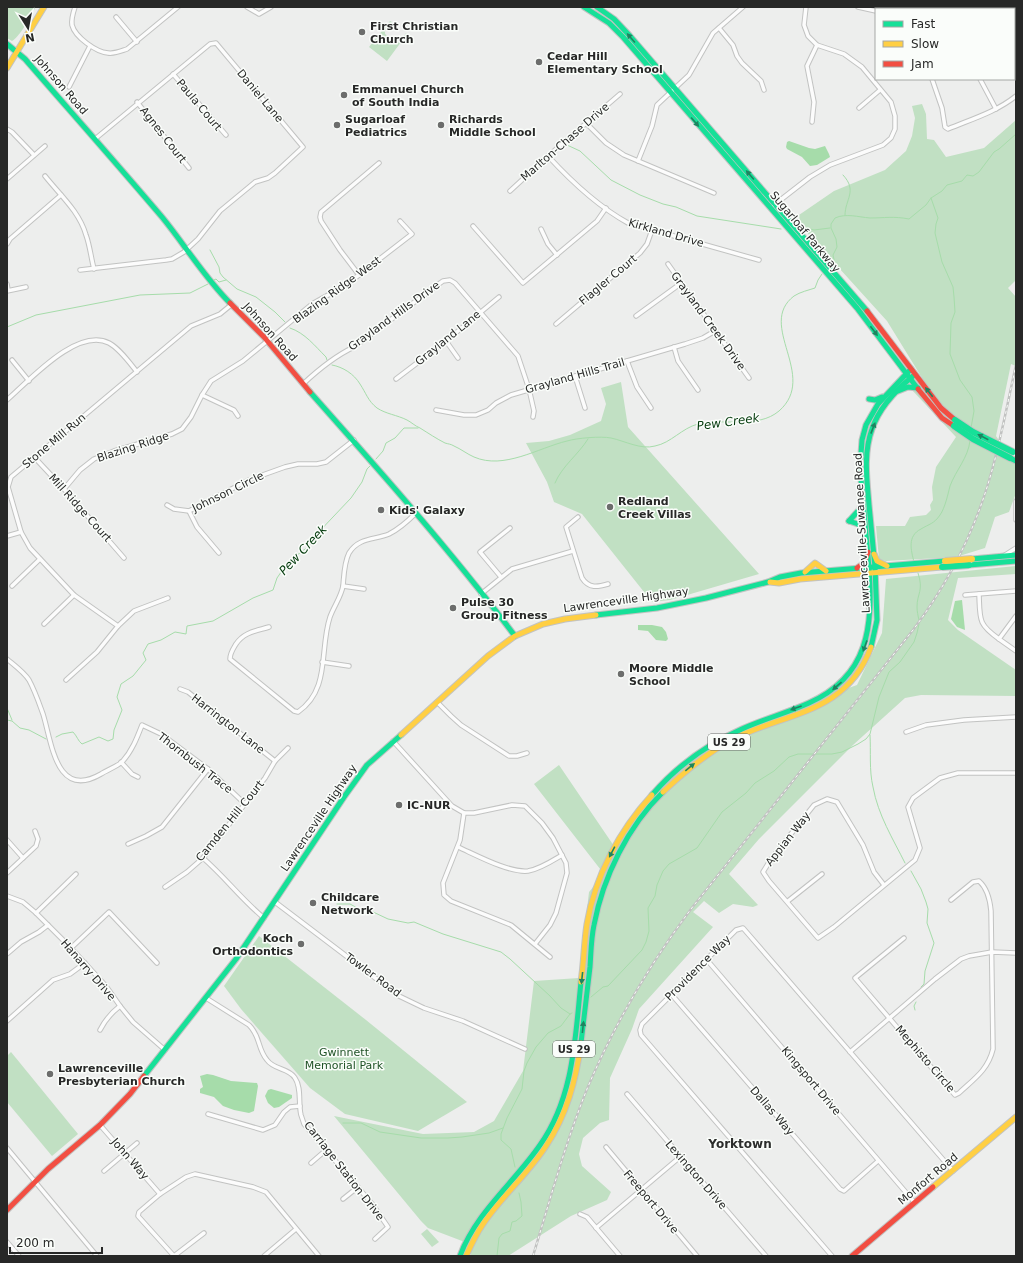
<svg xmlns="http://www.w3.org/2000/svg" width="1023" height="1263" viewBox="0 0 1023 1263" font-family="'DejaVu Sans',sans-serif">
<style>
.green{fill:#c1e0c3}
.water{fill:#a6dcaa}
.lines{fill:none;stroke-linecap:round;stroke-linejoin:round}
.stream{stroke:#a6dcaa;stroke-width:1}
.street-casing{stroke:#c2c3c2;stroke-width:5.5}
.fast-casing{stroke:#c2c3c2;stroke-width:7}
.slow-casing{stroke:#c2c3c2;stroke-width:7}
.jam-casing{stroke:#c2c3c2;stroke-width:7}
.street{stroke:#fcfcfc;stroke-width:3.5}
.fast{stroke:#16e098;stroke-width:5}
.slow{stroke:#ffcf43;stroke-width:5}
.jam{stroke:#f24e42;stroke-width:5}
.rail-casing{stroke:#c1c2c1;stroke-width:2.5}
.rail{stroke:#fafdfa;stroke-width:1;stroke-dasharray:3;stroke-linecap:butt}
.fast-bridge-casing{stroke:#c2c3c2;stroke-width:8;stroke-linecap:butt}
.slow-bridge-casing{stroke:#c2c3c2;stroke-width:8;stroke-linecap:butt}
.fast-bridge{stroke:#16e098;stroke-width:6}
.slow-bridge{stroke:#ffcf43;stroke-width:6}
.oneway{fill:#1e8460}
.poi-dot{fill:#6c6d6c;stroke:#fafdfa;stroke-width:1.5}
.labels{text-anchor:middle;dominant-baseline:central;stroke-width:3;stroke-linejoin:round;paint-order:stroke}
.shield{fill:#fafdfa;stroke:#666866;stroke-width:1}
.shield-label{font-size:10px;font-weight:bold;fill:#272827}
.poi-label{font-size:11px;font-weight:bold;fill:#272827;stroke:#fafdfa;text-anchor:start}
.street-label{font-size:11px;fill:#272827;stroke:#fafdfa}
.park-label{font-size:11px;fill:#1e5225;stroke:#fafdfa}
.water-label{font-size:12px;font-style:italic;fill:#00380a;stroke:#fafdfa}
.neighbourhood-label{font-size:12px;font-weight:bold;fill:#2c2e2c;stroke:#fafdfa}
</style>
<rect width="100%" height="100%" fill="#edeeed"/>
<g class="green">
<path d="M7,7H36C30,16 21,36 12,41L7,38Z"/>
<polygon points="390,21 392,22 385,31 385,34 397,43 400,42 406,33 407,34 387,61 369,47"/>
<polygon points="922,104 926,114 927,139 934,140 946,157 984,148 1016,120 1016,280 1008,288 1016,297 1016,366 1011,364 996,436 1016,466 1016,493 1009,512 995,517 985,548 956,557 886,561 879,559 876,526 905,526 910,517 926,515 931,510 930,505 933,500 932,487 936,467 956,437 911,389 924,381 887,321 801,226 799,215 834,191 885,170 906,151 912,136 915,118 912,106"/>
<polygon points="621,382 628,427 759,574 670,600 652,602 582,514 554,502 547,482 526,443 549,441 570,435 601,421 606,404 601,388"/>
<polygon points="1016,566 1016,574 958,578 948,620 958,630 1016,670 1016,696 921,695 905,698 853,745 759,839 729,874 758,905 753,907 733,904 719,913 704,901 693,912 713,927 639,1009 632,1029 610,1078 609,1120 600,1123 583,1138 579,1154 582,1166 611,1192 607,1200 571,1216 508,1256 471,1256 470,1244 428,1228 421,1221 334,1116 423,1134 474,1132 494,1121 523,1071 534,981 579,978 589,892 604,874 534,784 559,765 616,849 626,829 693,754 792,708 857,685 882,633 886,579"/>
<polygon points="259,936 366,1020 467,1102 418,1131 345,1114 310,1088 241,1009 224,986"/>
<polygon points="11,1052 78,1134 52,1156 7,1102 7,1056"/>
<polygon points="427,1229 439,1242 432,1247 421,1234"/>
</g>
<g class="water">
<polygon points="789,141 809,148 815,149 825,146 829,154 830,157 817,165 810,166 802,157 787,149 786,147 787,142"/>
<polygon points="962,600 965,630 957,627 951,619 955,601"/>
<polygon points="638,625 652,625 662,627 666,632 668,639 666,641 656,640 648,631 638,630"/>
<polygon points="207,1074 213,1075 231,1081 257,1083 258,1086 254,1111 249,1113 234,1110 223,1106 214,1097 200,1093 200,1089 203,1087 200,1076"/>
<polygon points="271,1089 292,1095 292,1098 279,1107 274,1108 268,1103 265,1096 268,1090"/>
</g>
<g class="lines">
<g class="stream">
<polyline points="567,145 580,151 611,180 640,195 663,204 676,207 697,216 781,229"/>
<path d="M843,175C858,191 845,199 845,215"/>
<polyline points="931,198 938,218 936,224 935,233 942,262 953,287 954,297 955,312 951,323 950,354 960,380 972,397 974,411 971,428"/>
<polyline points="803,227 814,230 830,228"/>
<polyline points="210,250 219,267 220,273 223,277 237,289 256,297 275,312 285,322"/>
<path d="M835,264L833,255L837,247L836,239L831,228V224L835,218C846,213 858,217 870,218C884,218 894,216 909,219L915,214L926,205L931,198L942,191L947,185L962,181L967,175L973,176L979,172L994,152L999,149L1016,134"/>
<polyline points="214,280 216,279 219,282 226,280"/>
<polyline points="7,327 36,315 140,295 190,293 208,284"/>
<path d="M290,328C305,333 315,346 326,357L327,360"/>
<path d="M332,365C343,367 354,374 360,384C366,393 368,401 377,408C386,414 397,415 407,420C411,422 415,426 420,428C428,433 437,439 445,443C448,444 451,444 454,446C461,449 467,454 474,457C504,470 538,448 567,441C577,438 601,436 611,438C625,441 641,450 655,446C671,443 682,428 698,424C723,418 758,429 779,411C819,376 756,325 794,296C800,292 809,290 815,288L818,280L822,274"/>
<polyline points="376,459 383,451 386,443 395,438 404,428 418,428"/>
<path d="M555,483C562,466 578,455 588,439"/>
<path d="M914,562C911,550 907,536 921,529C929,524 934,524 940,515C945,508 948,494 950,486C956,470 968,458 970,441"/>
<path d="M918,573C924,591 917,593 917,607C917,611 918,616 919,620"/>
<polyline points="7,708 12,720"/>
<polyline points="7,720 12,721 20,728 29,730 46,739"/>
<path d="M870,735C871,752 869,770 873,787C878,815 893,839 905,863"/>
<path d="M56,737L62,734L73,732C77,736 78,741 82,744L99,737L108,741L113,739L114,730L122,710L117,697L121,684L133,676L146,660L143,653L148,644L161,640L175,632L186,634L187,626L213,621L253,598L273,590L277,578L288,562L309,546L315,536L351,498L362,482L367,469L370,466"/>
<polyline points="911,871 921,889 926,902 928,909 927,923 934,943 925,971 924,984 921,987"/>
<polyline points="337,904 350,904 361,910 371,911 388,919 408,923 414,922 443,934 501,952 510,959 523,971 550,996 561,1008 570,1014"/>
<polyline points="591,997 603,987 608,986 642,950 646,942 649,931 648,908 655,896 657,885 663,871 669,864 697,848 722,812 746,793 755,783 774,771 789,757 798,754 832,754 842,752 858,744 866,739 870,734 879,697 889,672 900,662 914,642 917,633 919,624"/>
<polyline points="915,1010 914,1006 916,1002"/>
<polyline points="343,1123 361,1123 380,1132 421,1138 448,1138 462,1137 489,1133 503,1128"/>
<polyline points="515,1167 511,1149 501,1140 501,1134 507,1118 522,1089 524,1071 527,1063 536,1047 548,1033 561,1026 570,1014 572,1013"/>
<polyline points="497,1256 499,1238 502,1234 510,1231 512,1222 516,1221 522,1216 521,1202 519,1193"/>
</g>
<g class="street-casing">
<g id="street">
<path d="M75,7C73,13 71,19 72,25C75,37 96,52 108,53C115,54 121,51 127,49L178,7"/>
<polyline points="247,7 259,14 271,7"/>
<polyline points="858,7 876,11"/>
<polyline points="913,8 922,9"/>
<polyline points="116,17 137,42"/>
<polyline points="719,28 733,45 737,56 742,63 761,81 764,90"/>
<polyline points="173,74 226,135"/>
<path d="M932,79L942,108L945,127L948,129C972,119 996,112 1016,96"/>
<polyline points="980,79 996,109"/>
<polyline points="69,87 90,46"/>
<polyline points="137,102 189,168"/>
<polyline points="859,108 880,90"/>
<polyline points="812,122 814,102 807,66 817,45"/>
<polyline points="586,123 606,143 624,155 714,193"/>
<polyline points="7,129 12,132 34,155"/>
<path d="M548,156C570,180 599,207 628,223L759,260"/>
<polyline points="638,161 652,126 657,105 689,75 713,33 743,7"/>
<path d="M45,176C60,195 79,211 86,235C90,246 91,258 94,269"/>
<polyline points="7,179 45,146"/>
<polyline points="510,191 548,156 620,94"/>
<polyline points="774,205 810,177 830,165 883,145 891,138 895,129 895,116 891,102 862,67 844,54 817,45 808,36 804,25 806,7"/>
<polyline points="473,226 523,283 597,221 606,208"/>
<polyline points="541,229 548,244 557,255"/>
<polyline points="7,244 10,239 61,195"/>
<polyline points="668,264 749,378"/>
<polyline points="80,270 166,260 172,259 184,252 198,239 220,211 255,182 268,178 275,173 303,147 216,43 210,44 95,139"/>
<polyline points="359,275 340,250 321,221 320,217 321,212 379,163"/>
<polyline points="7,284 8,290"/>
<polyline points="7,291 26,287"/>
<polyline points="636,316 680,284"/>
<polyline points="556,324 640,253 647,244 652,230"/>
<polyline points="446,341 458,358"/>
<polyline points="674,347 678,361 698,390"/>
<polyline points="12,360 29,381"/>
<polyline points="627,361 637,387 651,408"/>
<polyline points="575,376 585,408"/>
<polyline points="396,379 446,341 499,297"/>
<path d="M303,384C319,369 335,356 354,347L436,286L443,281L450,280L455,283L518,356L529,389L534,411L533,417"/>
<polyline points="202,395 234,410 238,416"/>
<path d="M7,400C30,380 77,327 109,343C120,349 129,362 137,372"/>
<polyline points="436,410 464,415 476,415 488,410 496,403 511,395 685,344 703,338 715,331"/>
<polyline points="35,458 64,489 124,558"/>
<polyline points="64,489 80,470 94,459 114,451 172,434 182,429 191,417 202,395 211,381 243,361 312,304 346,285 412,234 400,221"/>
<polyline points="1016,501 1016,520"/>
<polyline points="167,505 174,509 189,511 249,480 285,467 298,464 317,464 326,462 354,440"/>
<polyline points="189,511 197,527 219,553"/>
<path d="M578,517L566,527L582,578C589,589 598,587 608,584"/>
<polyline points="7,536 21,532"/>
<polyline points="1005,555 1016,548"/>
<polyline points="501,577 480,552 510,528"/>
<polyline points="12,586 40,559"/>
<polyline points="343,586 364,589"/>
<polyline points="481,594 512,569 573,551"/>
<path d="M979,594C980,620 978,624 999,639L1016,616"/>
<polyline points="965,595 1016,591"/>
<polyline points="44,624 74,595"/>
<polyline points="118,626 74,595 30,548 21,532 8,487 11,477 191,326 220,314 231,305"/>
<path d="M269,627C256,631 244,632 236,644C233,649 230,653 230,659L294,711L298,712C331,689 319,650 330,617C334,606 341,597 343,586C344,575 344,563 349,553C359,537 375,540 389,534C399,529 408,521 416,513"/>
<polyline points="999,639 1016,651"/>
<path d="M7,659C14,665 24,672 29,680C35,691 39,703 43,714C52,743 56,800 101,774C107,770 116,767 122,762C132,751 137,738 142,725L161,734L208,769L244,803"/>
<polyline points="322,662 349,666"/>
<polyline points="66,680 97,652 118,626 134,611 168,598"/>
<polyline points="180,689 188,692 275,761"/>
<polyline points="437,702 451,716 461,725 509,756 517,756 527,753"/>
<polyline points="906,732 926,725 964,720 1016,717"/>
<polyline points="393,741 452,806 464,813 474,813 512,805 525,806 542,823 553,838 566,863 567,873 556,913 550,925 535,944"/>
<polyline points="121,762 132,774 138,777"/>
<polyline points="464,813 460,840 443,883 444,895 451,901 511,925 550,957"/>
<polyline points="7,840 23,858"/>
<polyline points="128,844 146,836 162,827 208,769"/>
<path d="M458,847C476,855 509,873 528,871C540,869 552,861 562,855"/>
<path d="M203,858C225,877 242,900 264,918"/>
<polyline points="7,873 36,846 38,839 35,831"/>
<polyline points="884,885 874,872 863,845 837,802 827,799 814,805 771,859 763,872 769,881 818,938 834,927 915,860 920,848 908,807 913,798 940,778 958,773 1016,773"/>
<polyline points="165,887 187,872 203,858 265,778 275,761 288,748"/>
<polyline points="7,896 23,902 36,913 71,948 106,986 120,1006 133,1022 165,1050"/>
<polyline points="788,901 822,874"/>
<polyline points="275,902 399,996 424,1008 463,1021 525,1049"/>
<polyline points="36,913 76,874"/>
<path d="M904,938L855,978L955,1095L959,1093C974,1079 988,1070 993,1049L991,911C990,900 987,888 979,881L973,882L951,900"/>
<polyline points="71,948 109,912 157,963"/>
<polyline points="7,954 21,942 39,932 48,925"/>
<polyline points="707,960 915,1203"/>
<polyline points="672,995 840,1189 844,1191 878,1161"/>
<path d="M206,998L249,1025C261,1037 257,1048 267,1060C274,1070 289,1068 295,1078C302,1088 298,1104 301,1115C302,1118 303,1121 304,1124L373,1205L388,1227L375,1239"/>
<polyline points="7,1021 53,980 70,974 85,963"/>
<path d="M100,1030C105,1020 111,1013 120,1006"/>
<polyline points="850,1052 935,979 961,959 969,956 992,952 1016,953"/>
<polyline points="627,1094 766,1256"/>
<polyline points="208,1114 263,1130 275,1125 284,1112 290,1107 300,1106"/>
<polyline points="100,1125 160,1194"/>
<polyline points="606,1147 697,1256"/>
<polyline points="7,1148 97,1256"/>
<polyline points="311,1163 326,1150"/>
<polyline points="104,1171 137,1143"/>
<polyline points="343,1199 358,1187"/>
<polyline points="580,1214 587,1217 620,1256"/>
<polyline points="596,1228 680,1157"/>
<polyline points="7,1242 19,1256"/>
<polyline points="174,1256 138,1216 139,1212 160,1194 186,1177 195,1174 253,1187 266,1192 319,1256"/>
<polyline points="174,1256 204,1233"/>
<polyline points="264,1256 296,1229"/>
<polyline points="832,1256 641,1035 640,1030 642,1024 736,930 743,928 953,1171"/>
</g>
</g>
<g class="fast-casing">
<g id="fast">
<polyline points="584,7 609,23 623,37 857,308 918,389"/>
<polyline points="597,7 614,19 629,35 867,311"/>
<path d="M7,44L25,59C71,112 117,164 162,217C185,245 204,277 230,303"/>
<polyline points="898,391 908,387 918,388"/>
<path d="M310,392C380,471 451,551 515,636"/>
<polyline points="869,399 875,400 882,397"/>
<polyline points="1010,458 1016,461"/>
<polyline points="849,521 859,510 862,503"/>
<polyline points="849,521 858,524 865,532"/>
<polyline points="972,559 1016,555"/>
<polyline points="969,565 1016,561"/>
<path d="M875,567C873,546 871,526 869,505C867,480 863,454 872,429C879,408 896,390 913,376"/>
<polyline points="869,568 860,468 862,440 866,425 878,404 911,369"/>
<polyline points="596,615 657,608 706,598 768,582 780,577 801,573 945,561"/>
<polyline points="871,647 877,620 875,567"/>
<path d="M652,795C676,767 708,744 742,729C764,719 787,713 809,703C869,676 873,627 869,568"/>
<path d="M581,1043C584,1018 587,992 590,967C591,953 591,939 594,925C603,877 628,826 663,792"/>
<polyline points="144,1076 236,959 344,797 367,765 401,735"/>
<path d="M460,1256C476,1212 514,1183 540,1145C574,1097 575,1038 581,982"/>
</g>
</g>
<g class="slow-casing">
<g id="slow">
<polyline points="7,68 44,7"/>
<polyline points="874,554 877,561 887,566"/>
<polyline points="805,572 815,563 826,571"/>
<polyline points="770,582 779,583 800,579 942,567"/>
<polyline points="401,735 488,656 515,636 543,624 565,619 596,615"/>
<path d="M663,792C684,772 706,754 731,740C785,712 846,715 871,647"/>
<path d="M581,982C584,962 584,943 587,924C595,876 620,830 652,795"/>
<polyline points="933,1187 1016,1117"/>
<path d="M466,1256C471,1245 476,1234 483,1224C502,1196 528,1174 546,1146C567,1114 576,1080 581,1043"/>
</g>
</g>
<g class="jam-casing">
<g id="jam">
<polyline points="230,303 264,337 310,392"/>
<polyline points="867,311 941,408 955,420"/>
<polyline points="918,389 942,418 954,426"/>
<polyline points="857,568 864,563 868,552"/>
<polyline points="7,1210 48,1169 100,1125 130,1094 144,1076"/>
<polyline points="852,1256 933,1187"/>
</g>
</g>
<use href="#street" class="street"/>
<use href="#fast" class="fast"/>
<use href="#slow" class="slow"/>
<use href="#jam" class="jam"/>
<g class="rail-casing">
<path id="rail" d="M533,1256C550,1200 565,1144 587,1089C614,1025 649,965 691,909L913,630C946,586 972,537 988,484C1000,445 1007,405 1016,365"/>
</g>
<use href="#rail" class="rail"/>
<g class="fast-bridge-casing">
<g id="fast-bridge">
<polyline points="955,420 973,432 1013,452"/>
<polyline points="954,426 973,439 1010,458"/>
<polyline points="942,567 969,565"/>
</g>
</g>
<g class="slow-bridge-casing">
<polyline id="slow-bridge" points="945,561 972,559"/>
</g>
<use href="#fast-bridge" class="fast-bridge"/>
<use href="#slow-bridge" class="slow-bridge"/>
</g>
<defs><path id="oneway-solid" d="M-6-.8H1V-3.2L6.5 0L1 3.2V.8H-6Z"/></defs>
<g class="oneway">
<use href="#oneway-solid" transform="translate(631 38) rotate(-131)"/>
<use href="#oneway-solid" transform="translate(695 122) rotate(49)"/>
<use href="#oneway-solid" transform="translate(750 175) rotate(-131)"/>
<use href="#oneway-solid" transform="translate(874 331) rotate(53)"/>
<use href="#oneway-solid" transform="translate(929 392) rotate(-128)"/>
<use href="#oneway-solid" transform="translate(873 428) rotate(-69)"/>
<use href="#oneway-solid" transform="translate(983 437) rotate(-153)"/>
<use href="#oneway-solid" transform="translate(865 646) rotate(110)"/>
<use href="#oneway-solid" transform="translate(837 686) rotate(139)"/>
<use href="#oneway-solid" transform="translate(796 708) rotate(160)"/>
<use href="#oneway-solid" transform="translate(690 767) rotate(-39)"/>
<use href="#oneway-solid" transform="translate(612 852) rotate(118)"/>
<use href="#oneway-solid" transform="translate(582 978) rotate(96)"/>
<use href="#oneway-solid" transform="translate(583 1027) rotate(-84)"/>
</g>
<g class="poi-dot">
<circle cx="362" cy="32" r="4"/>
<circle cx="539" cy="62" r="4"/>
<circle cx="344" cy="95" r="4"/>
<circle cx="337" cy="125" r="4"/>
<circle cx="441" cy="125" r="4"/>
<circle cx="610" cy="507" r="4"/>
<circle cx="381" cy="510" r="4"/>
<circle cx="453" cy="608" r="4"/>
<circle cx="621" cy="674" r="4"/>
<circle cx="399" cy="805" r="4"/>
<circle cx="313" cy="903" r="4"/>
<circle cx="301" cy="944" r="4"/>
<circle cx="50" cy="1074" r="4"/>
</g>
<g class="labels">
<g class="shield">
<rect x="708" y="734" width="42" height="16" rx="3"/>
<rect x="553" y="1041" width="42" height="16" rx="3"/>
</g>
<g class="shield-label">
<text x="729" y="742">US 29</text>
<text x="574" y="1049">US 29</text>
</g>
<g class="poi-label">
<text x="370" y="26">First Christian<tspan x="370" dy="13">Church</tspan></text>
<text x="547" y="56">Cedar Hill<tspan x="547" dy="13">Elementary School</tspan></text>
<text x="352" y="89">Emmanuel Church<tspan x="352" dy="13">of South India</tspan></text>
<text x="345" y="119">Sugarloaf<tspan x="345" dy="13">Pediatrics</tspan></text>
<text x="449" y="119">Richards<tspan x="449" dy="13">Middle School</tspan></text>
<text x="618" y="501">Redland<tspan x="618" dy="13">Creek Villas</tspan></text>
<text x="389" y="510">Kids' Galaxy</text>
<text x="461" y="602">Pulse 30<tspan x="461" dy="13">Group Fitness</tspan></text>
<text x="629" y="668">Moore Middle<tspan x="629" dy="13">School</tspan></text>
<text x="407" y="805">IC-NUR</text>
<text x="321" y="897">Childcare<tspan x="321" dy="13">Network</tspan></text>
<text x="293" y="938" text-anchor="end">Koch<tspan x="293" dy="13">Orthodontics</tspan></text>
<text x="58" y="1068">Lawrenceville<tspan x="58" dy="13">Presbyterian Church</tspan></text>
</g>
<g class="street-label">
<text transform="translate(61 85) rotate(49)">Johnson Road</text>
<text transform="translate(260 96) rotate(50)">Daniel Lane</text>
<text transform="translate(199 105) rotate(50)">Paula Court</text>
<text transform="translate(163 135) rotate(52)">Agnes Court</text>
<text transform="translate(565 142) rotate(-41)">Marlton-Chase Drive</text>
<text transform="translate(805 232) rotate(50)">Sugarloaf Parkway</text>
<text transform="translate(666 233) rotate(16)">Kirkland Drive</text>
<text transform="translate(608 280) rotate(-40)">Flagler Court</text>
<text transform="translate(337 290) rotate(-36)">Blazing Ridge West</text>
<text transform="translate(394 316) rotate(-36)">Grayland Hills Drive</text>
<text transform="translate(708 321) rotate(54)">Grayland Creek Drive</text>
<text transform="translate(270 332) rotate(48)">Johnson Road</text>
<text transform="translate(448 338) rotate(-39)">Grayland Lane</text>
<text transform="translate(575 376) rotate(-16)">Grayland Hills Trail</text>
<text transform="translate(54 441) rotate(-40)">Stone Mill Run</text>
<text transform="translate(133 447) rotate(-18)">Blazing Ridge</text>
<text transform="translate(228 492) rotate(-26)">Johnson Circle</text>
<text transform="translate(80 508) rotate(48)">Mill Ridge Court</text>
<text transform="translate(862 533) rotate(-93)">Lawrenceville-Suwanee Road</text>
<text transform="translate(626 600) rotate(-8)">Lawrenceville Highway</text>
<text transform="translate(228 724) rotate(38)">Harrington Lane</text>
<text transform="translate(195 763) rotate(38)">Thornbush Trace</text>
<text transform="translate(319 818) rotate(-56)">Lawrenceville Highway</text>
<text transform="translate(230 821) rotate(-51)">Camden Hill Court</text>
<text transform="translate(788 839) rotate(-52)">Appian Way</text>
<text transform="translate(698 968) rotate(-45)">Providence Way</text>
<text transform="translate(88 970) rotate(49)">Hanarry Drive</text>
<text transform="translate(373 975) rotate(36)">Towler Road</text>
<text transform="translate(925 1059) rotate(49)">Mephisto Circle</text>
<text transform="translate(811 1081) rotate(50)">Kingsport Drive</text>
<text transform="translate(772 1111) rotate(49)">Dallas Way</text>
<text transform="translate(130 1159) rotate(49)">John Way</text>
<text transform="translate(344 1171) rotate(52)">Carriage Station Drive</text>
<text transform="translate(696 1175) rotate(49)">Lexington Drive</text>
<text transform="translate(928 1179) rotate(-40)">Monfort Road</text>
<text transform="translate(651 1202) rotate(50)">Freeport Drive</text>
</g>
<g class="park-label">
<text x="344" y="1052">Gwinnett<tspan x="344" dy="13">Memorial Park</tspan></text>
</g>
<g class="water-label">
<text transform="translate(728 422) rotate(-8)">Pew Creek</text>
<text transform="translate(303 550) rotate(-47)">Pew Creek</text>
</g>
<g class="neighbourhood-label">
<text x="740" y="1144">Yorktown</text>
</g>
</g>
<rect width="1023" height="1263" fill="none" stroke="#272827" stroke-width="16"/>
<rect x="875" y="8" width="140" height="72" fill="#fafdfa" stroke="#a6a8a6"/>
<rect x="883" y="21" width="20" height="6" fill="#16e098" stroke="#a6a8a6"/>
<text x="911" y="28" font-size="12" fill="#272827">Fast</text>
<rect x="883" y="41" width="20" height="6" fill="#ffcf43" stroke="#a6a8a6"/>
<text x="911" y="48" font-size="12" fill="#272827">Slow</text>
<rect x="883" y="61" width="20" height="6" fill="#f24e42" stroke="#a6a8a6"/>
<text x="911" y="68" font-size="12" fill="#272827">Jam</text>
<g transform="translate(28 28) rotate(169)" stroke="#fafdfa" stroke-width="3" paint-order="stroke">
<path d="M0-3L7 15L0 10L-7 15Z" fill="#272827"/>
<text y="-6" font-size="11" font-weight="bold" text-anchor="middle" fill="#272827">N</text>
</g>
<path d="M10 1247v6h92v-6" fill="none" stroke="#272827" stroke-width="2"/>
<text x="16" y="1247" font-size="12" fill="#272827" stroke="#fafdfa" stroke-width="3" paint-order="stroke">200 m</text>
</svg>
